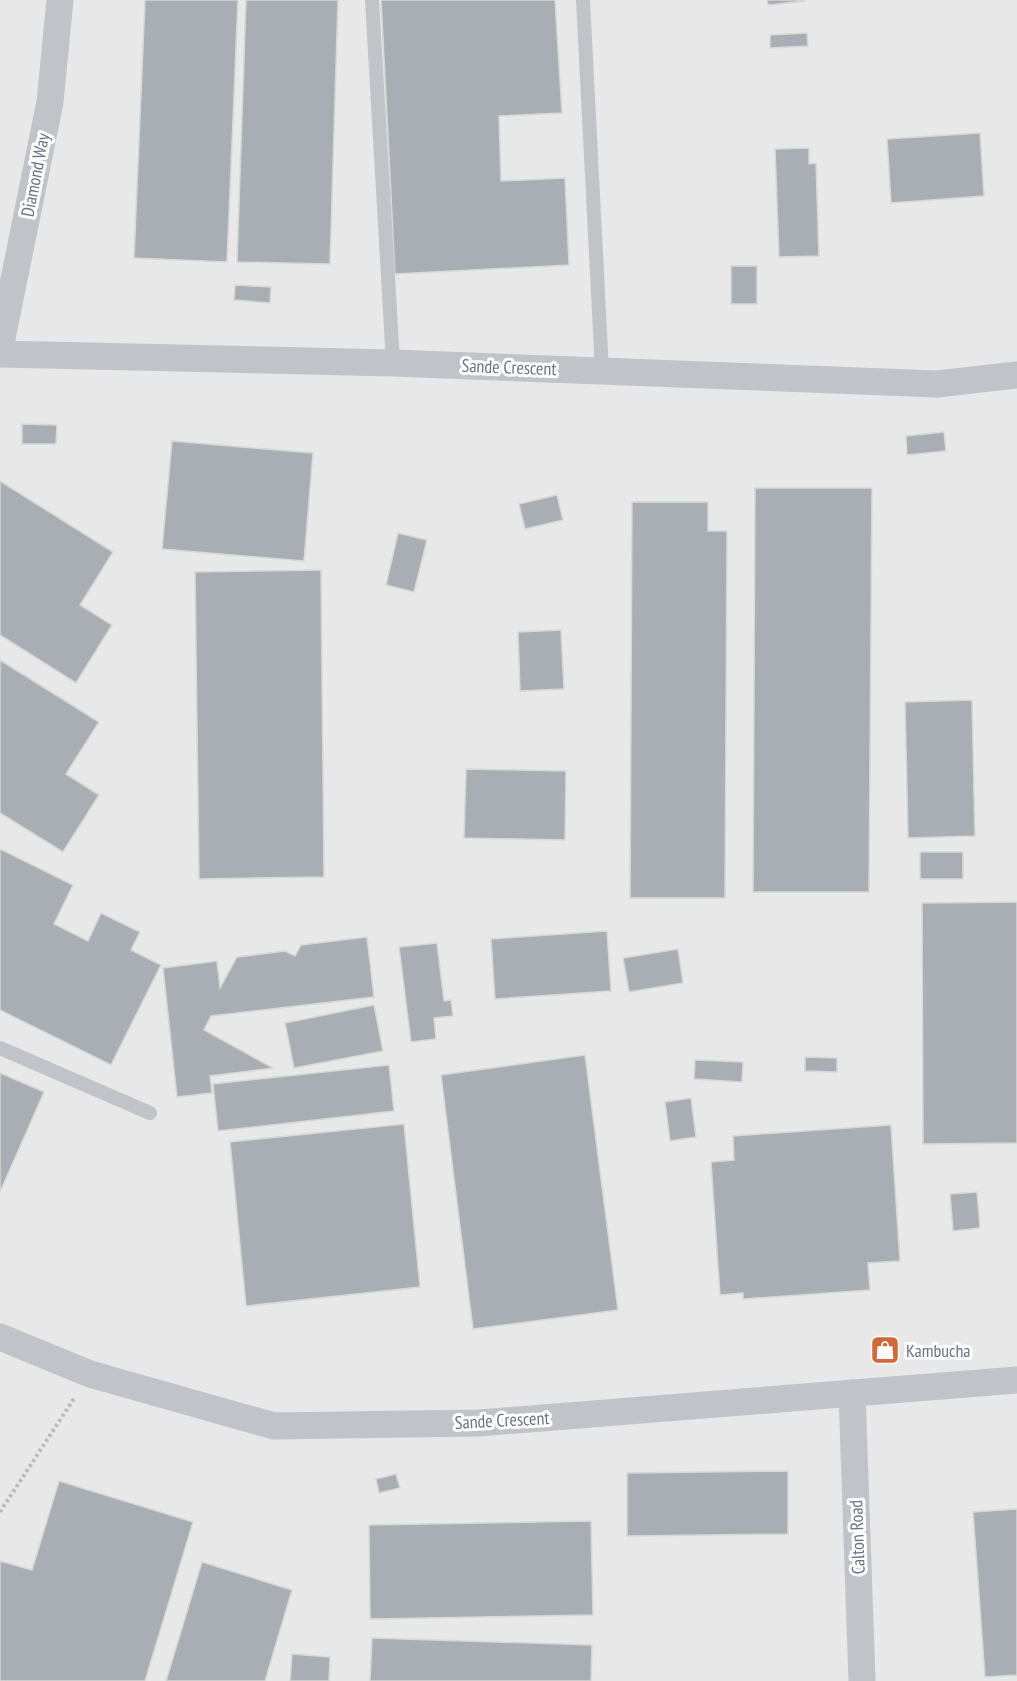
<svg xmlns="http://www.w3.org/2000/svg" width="1017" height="1681" viewBox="0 0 1017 1681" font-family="'PT Sans Narrow',sans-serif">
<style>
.built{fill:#e7e8e7}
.building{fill:#a8aeb3;stroke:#d7d8d6;stroke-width:1.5}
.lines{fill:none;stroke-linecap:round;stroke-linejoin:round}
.path{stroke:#b8babd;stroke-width:4;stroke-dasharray:3 3;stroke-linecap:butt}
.lane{stroke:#c0c3c7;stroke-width:14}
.street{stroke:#c0c3c7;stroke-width:27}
.labels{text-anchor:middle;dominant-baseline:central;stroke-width:6;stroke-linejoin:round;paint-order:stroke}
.street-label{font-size:18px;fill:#687481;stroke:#fff}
.poi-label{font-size:18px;fill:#687481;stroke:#fff;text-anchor:start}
</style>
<rect width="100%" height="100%" fill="#f6f6f3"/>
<rect class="built" x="0" y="0" width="1017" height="1681"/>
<g class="building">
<polygon points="145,0 238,0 227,262 134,258"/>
<polygon points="246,0 338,0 330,264 237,262"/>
<polygon points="381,0 555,0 562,113 499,116 501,181 565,178 569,265 395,274"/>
<polygon points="767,0 805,0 805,1 768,5"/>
<polygon points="807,33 808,46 770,48 770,35"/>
<polygon points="980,133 984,196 891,203 887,139"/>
<polygon points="809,148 809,164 816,163 819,256 779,257 775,149"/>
<rect x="731" y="266" width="26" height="38"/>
<polygon points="235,285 271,287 270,303 234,300"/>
<polygon points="22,424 57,425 56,444 22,444"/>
<polygon points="944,432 946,451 907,455 906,436"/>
<polygon points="172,441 313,453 304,561 162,549"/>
<polygon points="0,481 113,552 80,605 112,625 76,683 0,635"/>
<polygon points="755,488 872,488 869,892 753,892"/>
<polygon points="557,495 563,520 525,529 519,504"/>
<polygon points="632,502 708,502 708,531 727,531 725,898 630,898"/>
<polygon points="398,533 427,540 414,592 386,585"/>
<polygon points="321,570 324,877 199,879 195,572"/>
<polygon points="561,630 564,689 520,691 518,632"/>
<polygon points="0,660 99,722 66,774 99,795 63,852 0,813"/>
<polygon points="972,700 975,836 908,838 905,702"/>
<polygon points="466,769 566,771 565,840 464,838"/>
<polygon points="0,849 73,885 54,924 88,941 101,913 140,932 131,950 161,965 111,1065 0,1010"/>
<rect x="920" y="852" width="43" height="27"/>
<polygon points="1017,902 1017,1143 923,1144 922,903"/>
<polygon points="607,931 611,991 495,999 491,939"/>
<polygon points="367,937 374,997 211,1016 204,1030 273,1068 210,1076 212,1093 177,1097 163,968 217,961 220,988 237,957 285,951 295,956 301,945"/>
<polygon points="437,943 444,1001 451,1000 453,1016 434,1018 436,1039 411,1042 399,947"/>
<polygon points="678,949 683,983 629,992 623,958"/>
<polygon points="374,1005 383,1051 294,1068 285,1023"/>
<polygon points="585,1055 618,1310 473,1329 441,1075"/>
<polygon points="805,1057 837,1058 837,1072 805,1071"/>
<polygon points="695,1060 743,1062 742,1082 694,1079"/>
<polygon points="389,1065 394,1111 218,1131 213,1084"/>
<polygon points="0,1073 44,1092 0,1192"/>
<polygon points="691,1098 696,1137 670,1141 665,1102"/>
<polygon points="404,1124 420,1287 246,1306 230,1142"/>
<polygon points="891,1125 900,1261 868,1263 870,1290 743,1299 743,1293 720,1295 711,1162 734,1160 733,1136"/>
<polygon points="977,1192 980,1228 953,1231 950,1194"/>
<polygon points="788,1471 788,1534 627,1536 627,1473"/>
<polygon points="396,1474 400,1488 379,1493 376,1479"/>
<polygon points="59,1481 193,1522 145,1681 0,1681 0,1561 32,1570"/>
<polygon points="1017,1509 1017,1675 985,1677 973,1512"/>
<polygon points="591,1521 593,1615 370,1619 369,1525"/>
<polygon points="202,1562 292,1590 265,1681 166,1681"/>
<polygon points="372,1638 592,1645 591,1681 370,1681"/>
<polygon points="292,1654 330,1657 329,1681 290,1681"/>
</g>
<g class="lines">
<polyline class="path" points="0,1512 75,1397"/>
<g class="lane">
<polyline points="372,0 393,363"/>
<polyline points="583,0 602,371"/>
<polyline points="0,1048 150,1113"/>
</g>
<g class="street">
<polyline points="0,348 50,102 60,0"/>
<polyline points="0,354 393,363 937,384 1017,375"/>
<polyline points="0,1337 90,1374 274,1426 479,1423 1017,1380"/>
<polyline points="852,1393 862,1681"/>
</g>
</g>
<defs>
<g id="shop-square" transform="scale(1.5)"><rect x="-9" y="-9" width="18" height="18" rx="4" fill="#d16938" stroke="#fff"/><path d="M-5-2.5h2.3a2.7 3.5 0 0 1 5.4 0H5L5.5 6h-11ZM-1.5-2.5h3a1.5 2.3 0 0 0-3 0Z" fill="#fff"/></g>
</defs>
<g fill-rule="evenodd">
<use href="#shop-square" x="885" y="1350"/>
</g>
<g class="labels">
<g class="street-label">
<text transform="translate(35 175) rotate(-79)">Diamond Way</text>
<text transform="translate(509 367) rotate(2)">Sande Crescent</text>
<text transform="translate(502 1420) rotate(-3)">Sande Crescent</text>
<text transform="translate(857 1537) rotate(-92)">Calton Road</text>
</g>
<g class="poi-label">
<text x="906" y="1350">Kambucha</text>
</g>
</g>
</svg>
